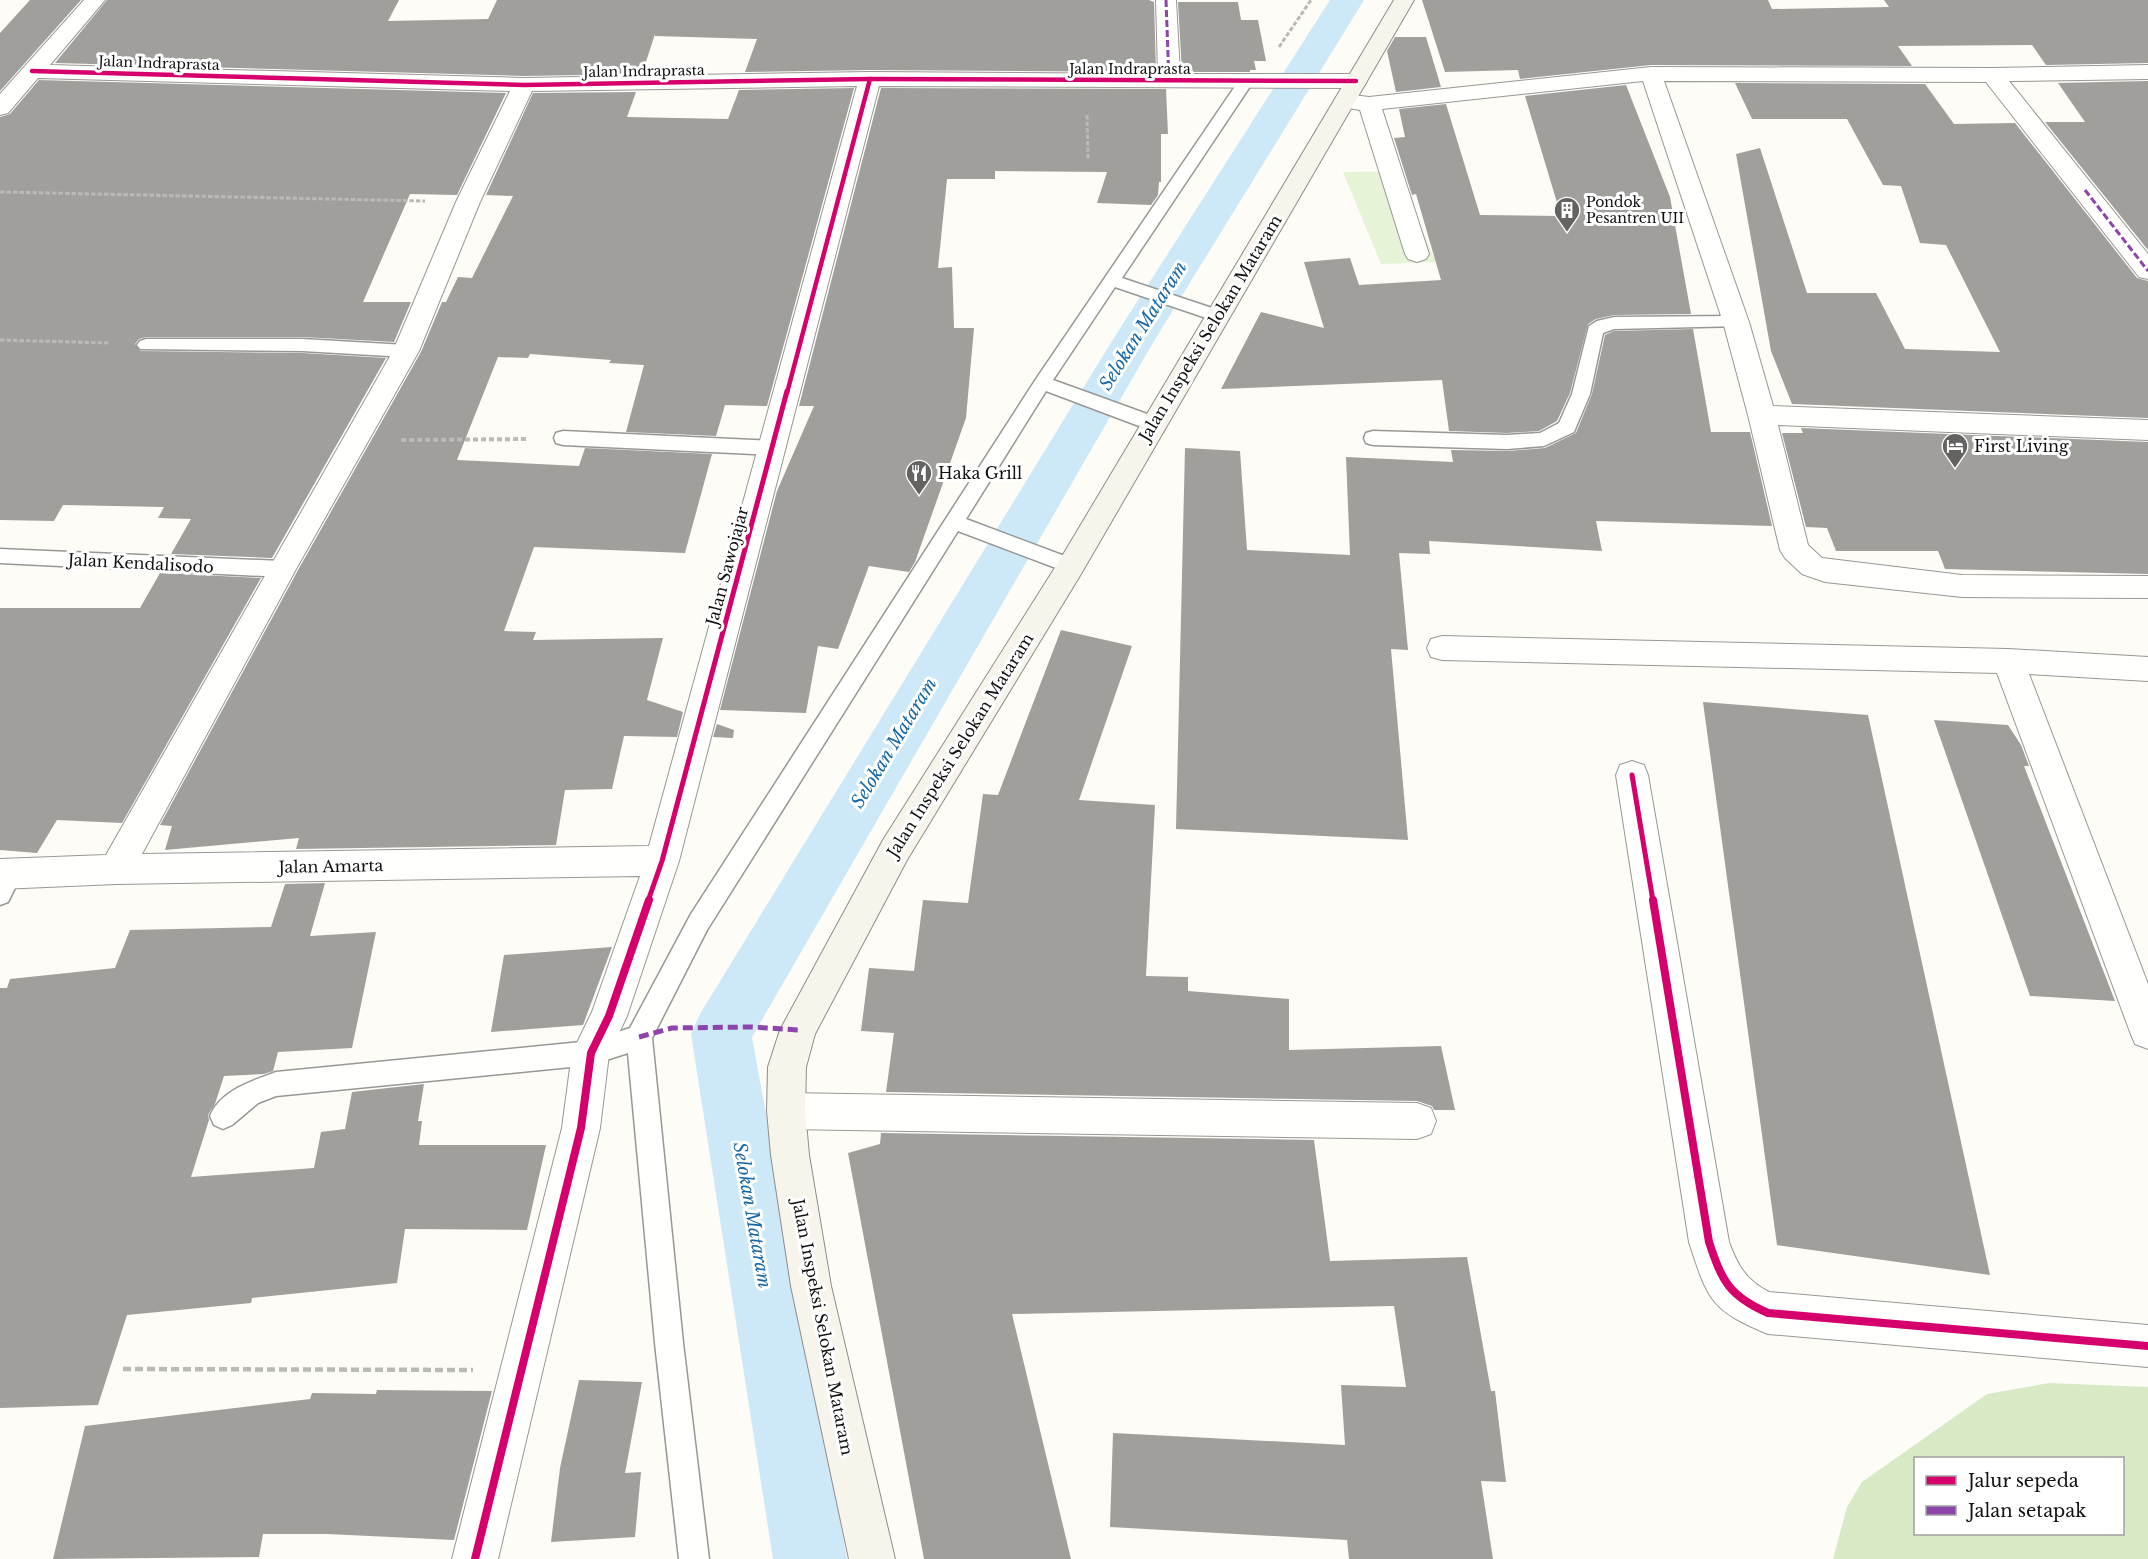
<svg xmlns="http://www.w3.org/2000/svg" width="2148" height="1559" viewBox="0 0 2148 1559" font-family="'Libre Baskerville',serif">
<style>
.green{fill:#e7f3d7}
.forest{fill:#d8eac5;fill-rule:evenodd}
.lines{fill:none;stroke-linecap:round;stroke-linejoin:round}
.canal{fill:#cde8f7;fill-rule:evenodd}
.building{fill:#a19f9c}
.lane-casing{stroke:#979795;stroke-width:3}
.street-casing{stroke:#979795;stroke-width:2}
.secondary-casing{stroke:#8e8d8b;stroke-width:2}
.path-far2{stroke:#b9b9b8;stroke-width:3;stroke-dasharray:4.5 2;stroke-linecap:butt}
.path-far1{stroke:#b9b9b8;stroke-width:4;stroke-dasharray:5 3;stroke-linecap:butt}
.path{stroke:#b9b9b8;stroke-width:4.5;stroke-dasharray:8 4;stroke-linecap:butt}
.lane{fill:#fffffe;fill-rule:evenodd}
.street{fill:#fffffe;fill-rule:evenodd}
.secondary{fill:#f6f4eb;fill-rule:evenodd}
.quiet-far1{stroke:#8e44ad;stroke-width:3;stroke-dasharray:7 3;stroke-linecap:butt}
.quiet{stroke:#8e44ad;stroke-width:5;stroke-dasharray:10 5;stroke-linecap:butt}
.cycleway-far2-casing{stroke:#fff;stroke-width:8}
.cycleway-far1-casing{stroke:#fff;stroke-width:9}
.cycleway-casing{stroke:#fff;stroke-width:11}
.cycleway-far2{stroke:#d6006c;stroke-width:4.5}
.cycleway-far1{stroke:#d6006c;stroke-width:5}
.cycleway{stroke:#d6006c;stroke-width:8}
.labels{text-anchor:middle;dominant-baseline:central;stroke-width:6;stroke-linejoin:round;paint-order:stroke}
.far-street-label{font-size:14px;fill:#111;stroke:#fff}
.far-poi-label{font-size:14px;fill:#111;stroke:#fff;text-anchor:start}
.street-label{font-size:16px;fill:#111;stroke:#fff}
.poi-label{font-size:16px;fill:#111;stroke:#fff;text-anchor:start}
.water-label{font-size:18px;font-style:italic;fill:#1768a6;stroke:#fff}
</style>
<rect width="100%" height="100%" fill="#fdfcf7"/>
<polygon class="green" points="1396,171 1436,262 1381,264 1343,172"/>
<path class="forest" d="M2049,1383L2148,1387V1559H1833L1847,1507L1862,1482L1987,1394ZM1916,1458H2122V1534H1916Z"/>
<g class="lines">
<polygon class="canal" points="1330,0 1364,0 1154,341 752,1037 847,1559 773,1559 691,1034 700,1014 1112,341"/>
</g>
<g class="building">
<polygon points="30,0 81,0 0,91 0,33"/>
<polygon points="107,0 399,0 388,21 488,19 497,0 1149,0 1154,2 1156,72 870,70 745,72 757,39 655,36 655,34 642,74 524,76 55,63"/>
<polygon points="1422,0 1768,0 1772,9 1889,7 1884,0 2148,0 2148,63 2046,65 2032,45 1898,46 1912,66 1651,65 1520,79 1518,70 1445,72"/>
<polygon points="1178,2 1238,2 1241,20 1258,20 1266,61 1254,61 1256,70 1250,70 1250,72 1182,72"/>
<polygon points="1395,37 1426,37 1441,87 1396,92 1387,51"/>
<polygon points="39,80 506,93 457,195 410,194 363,302 411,302 394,342 302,337 146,337 139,339 135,344 140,351 302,353 386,358 272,558 171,554 191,519 158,518 164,507 63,505 54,521 0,520 0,117 10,114"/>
<polygon points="2148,81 2148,250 2045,122 2085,122 2058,83"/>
<polygon points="1735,83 1925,84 1954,124 2015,123 2137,278 2148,281 2148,418 1792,404 1771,351 1736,154 1760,148 1807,293 1876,293 1905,349 2000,352 1946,245 1920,243 1901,186 1883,185 1847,119 1752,119"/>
<polygon points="1626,85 1670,197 1691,314 1614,315 1596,319 1588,324 1570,393 1557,421 1539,431 1507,433 1449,431 1442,380 1221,389 1261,312 1324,328 1304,262 1350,258 1359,285 1441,280 1416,194 1412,195 1394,138 1405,137 1399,109 1446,104 1480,215 1561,216 1525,96"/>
<polygon points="854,88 767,406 725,405 716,436 626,432 644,365 609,363 611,360 530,354 528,358 498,357 457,460 579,466 585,448 712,454 685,553 534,547 504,631 536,632 533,640 663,638 647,700 683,712 677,737 624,736 612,789 565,790 556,845 296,849 299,838 165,850 172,826 160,825 297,572 421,352 442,302 446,302 458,277 472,278 513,196 486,195 533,93 636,92 627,117 728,119 739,90"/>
<polygon points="881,88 1166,89 1168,134 1161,134 1161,182 1159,182 1158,195 1151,205 1097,203 1107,172 995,171 995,179 947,179 938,268 952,267 954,328 974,328 966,418 915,562 909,572 869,566 838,649 818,646 806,713 720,710 777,491 814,406 799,406"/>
<polygon points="1693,329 1711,432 1750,432 1772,526 1596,521 1602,551 1429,541 1430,554 1399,553 1408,650 1391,649 1408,840 1176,829 1185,448 1240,451 1247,550 1350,555 1346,457 1453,462 1451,450 1507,451 1545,448 1576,433 1592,394 1605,335 1614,331"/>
<polygon points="1801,428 2148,442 2148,574 1945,569 1938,551 1836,551 1827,528 1806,527 1782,433 1803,433"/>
<polygon points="160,573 261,578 122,823 57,820 37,853 0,850 0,608 140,608"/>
<polygon points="1061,630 1132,646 1079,800 1155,805 1146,976 1188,977 1188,991 1289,999 1289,1050 1441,1046 1455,1110 1434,1110 1432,1106 1417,1101 886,1092 894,1033 861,1031 869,968 914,971 923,900 968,903 983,794 998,795"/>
<polygon points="1703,702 1868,715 1990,1275 1777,1245"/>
<polygon points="1934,720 2008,725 2021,745 2029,766 2024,766 2115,1001 2030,996"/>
<polygon points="717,724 734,730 733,738 713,737"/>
<polygon points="325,883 310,936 376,932 352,1048 278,1052 273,1071 264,1074 224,1076 215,1104 208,1115 209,1120 191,1177 314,1168 321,1132 345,1129 352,1092 424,1084 418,1121 422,1121 419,1145 546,1145 527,1230 405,1229 397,1283 252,1298 251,1303 127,1315 98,1405 0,1408 0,988 7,988 10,979 115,968 130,930 271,927 285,884"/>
<polygon points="612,947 583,1025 491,1032 504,955"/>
<polygon points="881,1133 1314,1140 1330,1261 1467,1257 1491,1391 1495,1391 1506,1482 1481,1481 1493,1559 1349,1559 1347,1540 1110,1527 1113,1433 1345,1445 1341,1385 1406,1387 1394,1306 1012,1314 1071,1559 924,1559 848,1153 880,1144"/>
<polygon points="579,1380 642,1382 625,1473 641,1472 635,1537 551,1542 560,1468"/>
<polygon points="377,1390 492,1391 454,1540 327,1534 263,1534 259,1557 53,1559 85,1426 310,1399 312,1393 376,1394"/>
</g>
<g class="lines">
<g class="lane-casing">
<g id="lane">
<path d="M1245,77L1253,82L1122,278L1224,312L1227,316L1224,320L1218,322L1115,287L1053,380L1161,419L1163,424L1161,429L1154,430L1147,429L1046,391L966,519L1078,561L1081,566L1078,571L1071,574L1064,571L958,531L707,930L652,1038L683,1343L709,1559H679L655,1343L628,1053L591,1065L276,1096L258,1103L232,1125L223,1129L214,1125L210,1116C221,1090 252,1081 276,1072L591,1041L630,1028L691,914L1036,379L1240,79Z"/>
<polygon points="1736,316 1742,318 1745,322 1742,326 1614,329 1603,333 1590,394 1576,427 1574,432 1544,446 1507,449 1373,445 1366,443 1364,438 1366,433 1373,431 1507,435 1540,433 1559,423 1572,394 1589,326 1597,321 1614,317"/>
<polygon points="146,339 302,339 406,345 412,347 415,351 412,355 406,357 302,351 140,349 137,345 140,341"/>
<polygon points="563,431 772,441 779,443 781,448 779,453 772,455 563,445 556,443 554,438 556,433"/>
<polygon points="0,549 282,561 289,564 292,569 289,574 282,577 0,563"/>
<polygon points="9,866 17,869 21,876 8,902 0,905 0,870"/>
</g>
</g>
<g class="street-casing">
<g id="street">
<path d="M84,0H105L50,65L524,78L870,72L1158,74L1156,0H1176L1180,74H1356L1364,76L1367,81L1364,86L1356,88L879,86L679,861L627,1016L609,1054L600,1128L498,1559H452L562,1128L572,1053L592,1012L640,876L116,884L0,889V859L106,855L393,351L456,202L510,91L38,78L8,113L0,115V94ZM857,86L649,846L142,854L295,571L419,351L480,202L532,91Z"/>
<polygon points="2148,65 2148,79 2009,81 2148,254 2148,279 2139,277 1986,82 1664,81 1749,322 1773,406 2148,420 2148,440 1778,425 1808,545 1822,558 1962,575 2148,576 2148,598 1962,597 1825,582 1802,574 1785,558 1780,550 1748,415 1723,322 1643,81 1382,109 1429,254 1426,259 1417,262 1408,259 1405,254 1360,110 1337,106 1334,101 1337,96 1345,94 1369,97 1651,67 1992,68"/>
<polygon points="1442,636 2008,649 2148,657 2148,681 2029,674 2148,984 2148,1049 2135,1044 2130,1032 1997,673 1442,660 1431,657 1427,648 1431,639"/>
<path d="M1632,761L1644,765L1648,775L1729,1242C1738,1266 1746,1280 1769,1292L2148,1325V1367L1768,1334C1710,1310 1708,1300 1689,1242L1616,775L1620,765Z"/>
<polygon points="786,1093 1417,1103 1431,1108 1436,1121 1431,1134 1417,1139 786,1129 772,1124 767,1111 772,1098"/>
</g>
</g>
<g class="secondary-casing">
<polygon id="secondary" points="1394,0 1414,0 1081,574 907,860 815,1034 806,1067 805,1111 809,1155 831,1286 895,1559 849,1559 791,1286 771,1155 767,1111 768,1067 780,1030 883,840 1061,558"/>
</g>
<g class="path-far2">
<polyline points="1279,47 1311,0"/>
<polyline points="1087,115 1088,159"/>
<polyline points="0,192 425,201"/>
<polyline points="0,340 110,343"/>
</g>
<polyline class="path-far1" points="401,440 529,439"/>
<polyline class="path" points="123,1369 473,1370"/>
<use href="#lane" class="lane"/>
<use href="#street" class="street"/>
<use href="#secondary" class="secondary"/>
<g class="quiet-far1">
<polyline points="1166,0 1169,82"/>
<polyline points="2085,190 2148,271"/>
</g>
<polyline class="quiet" points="639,1037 672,1028 752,1027 798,1030"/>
<g class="cycleway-far2-casing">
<g id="cycleway-far2">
<polyline points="32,71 524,85 870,79 1356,81"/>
<polyline points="787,393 870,79"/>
</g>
</g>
<g class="cycleway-far1-casing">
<g id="cycleway-far1">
<polyline points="1632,775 1653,901"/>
<polyline points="648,901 662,861 787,391"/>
</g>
</g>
<g class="cycleway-casing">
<g id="cycleway">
<path d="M1653,900L1709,1242C1722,1281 1729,1296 1768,1313L2148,1346"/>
<polyline points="475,1559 581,1128 591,1053 609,1016 649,900"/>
</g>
</g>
<use href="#cycleway-far2" class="cycleway-far2"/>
<use href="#cycleway-far1" class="cycleway-far1"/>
<use href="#cycleway" class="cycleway"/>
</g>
<defs>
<g id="building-pin" transform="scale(1.35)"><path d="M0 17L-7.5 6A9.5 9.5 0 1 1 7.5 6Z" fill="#646362" stroke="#fff"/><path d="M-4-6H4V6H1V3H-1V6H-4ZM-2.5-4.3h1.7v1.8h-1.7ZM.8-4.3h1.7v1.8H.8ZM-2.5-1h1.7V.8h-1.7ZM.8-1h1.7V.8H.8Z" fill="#fff"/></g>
<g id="hotel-pin" transform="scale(1.35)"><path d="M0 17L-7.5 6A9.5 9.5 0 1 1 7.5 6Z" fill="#646362" stroke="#fff"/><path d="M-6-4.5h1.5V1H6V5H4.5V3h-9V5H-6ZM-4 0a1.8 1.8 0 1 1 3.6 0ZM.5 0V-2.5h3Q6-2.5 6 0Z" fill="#fff"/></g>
<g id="restaurant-pin" transform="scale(1.35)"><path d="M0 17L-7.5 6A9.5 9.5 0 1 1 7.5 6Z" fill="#646362" stroke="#fff"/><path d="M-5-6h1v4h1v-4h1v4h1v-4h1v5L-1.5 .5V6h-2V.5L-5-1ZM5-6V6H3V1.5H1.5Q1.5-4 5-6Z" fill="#fff"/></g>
</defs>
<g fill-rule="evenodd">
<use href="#building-pin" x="1567" y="210"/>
<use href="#hotel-pin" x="1955" y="446"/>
<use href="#restaurant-pin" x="919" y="473"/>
</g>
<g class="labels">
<g class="far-street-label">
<text transform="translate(159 63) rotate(2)">Jalan Indraprasta</text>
<text x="1130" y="69">Jalan Indraprasta</text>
<text transform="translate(644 71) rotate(-1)">Jalan Indraprasta</text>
</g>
<g class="far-poi-label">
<text x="1586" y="202">Pondok<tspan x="1586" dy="16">Pesantren UII</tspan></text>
</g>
<g class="street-label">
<text transform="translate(1210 328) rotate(-59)">Jalan Inspeksi Selokan Mataram</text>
<text transform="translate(141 563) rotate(3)">Jalan Kendalisodo</text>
<text transform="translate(727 566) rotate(-75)">Jalan Sawojajar</text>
<text transform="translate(960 745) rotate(-58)">Jalan Inspeksi Selokan Mataram</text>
<text transform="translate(331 866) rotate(-1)">Jalan Amarta</text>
<text transform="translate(823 1327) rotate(79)">Jalan Inspeksi Selokan Mataram</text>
</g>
<g class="poi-label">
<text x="1974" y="446">First Living</text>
<text x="938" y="473">Haka Grill</text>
</g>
<g class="water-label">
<text transform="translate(1143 326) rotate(-58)">Selokan Mataram</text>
<text transform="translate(894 743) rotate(-59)">Selokan Mataram</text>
<text transform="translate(752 1215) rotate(80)">Selokan Mataram</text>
</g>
</g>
<rect x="1914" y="1457" width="210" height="78" fill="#ffffff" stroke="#a0a0a0" stroke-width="1.5"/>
<rect x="1926" y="1476" width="30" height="9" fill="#d6006c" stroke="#a0a0a0" stroke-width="1.5"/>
<text x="1968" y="1487" font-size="18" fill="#111111">Jalur sepeda</text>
<rect x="1926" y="1506" width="30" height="9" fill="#8e44ad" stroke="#a0a0a0" stroke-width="1.5"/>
<text x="1968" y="1517" font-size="18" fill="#111111">Jalan setapak</text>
</svg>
